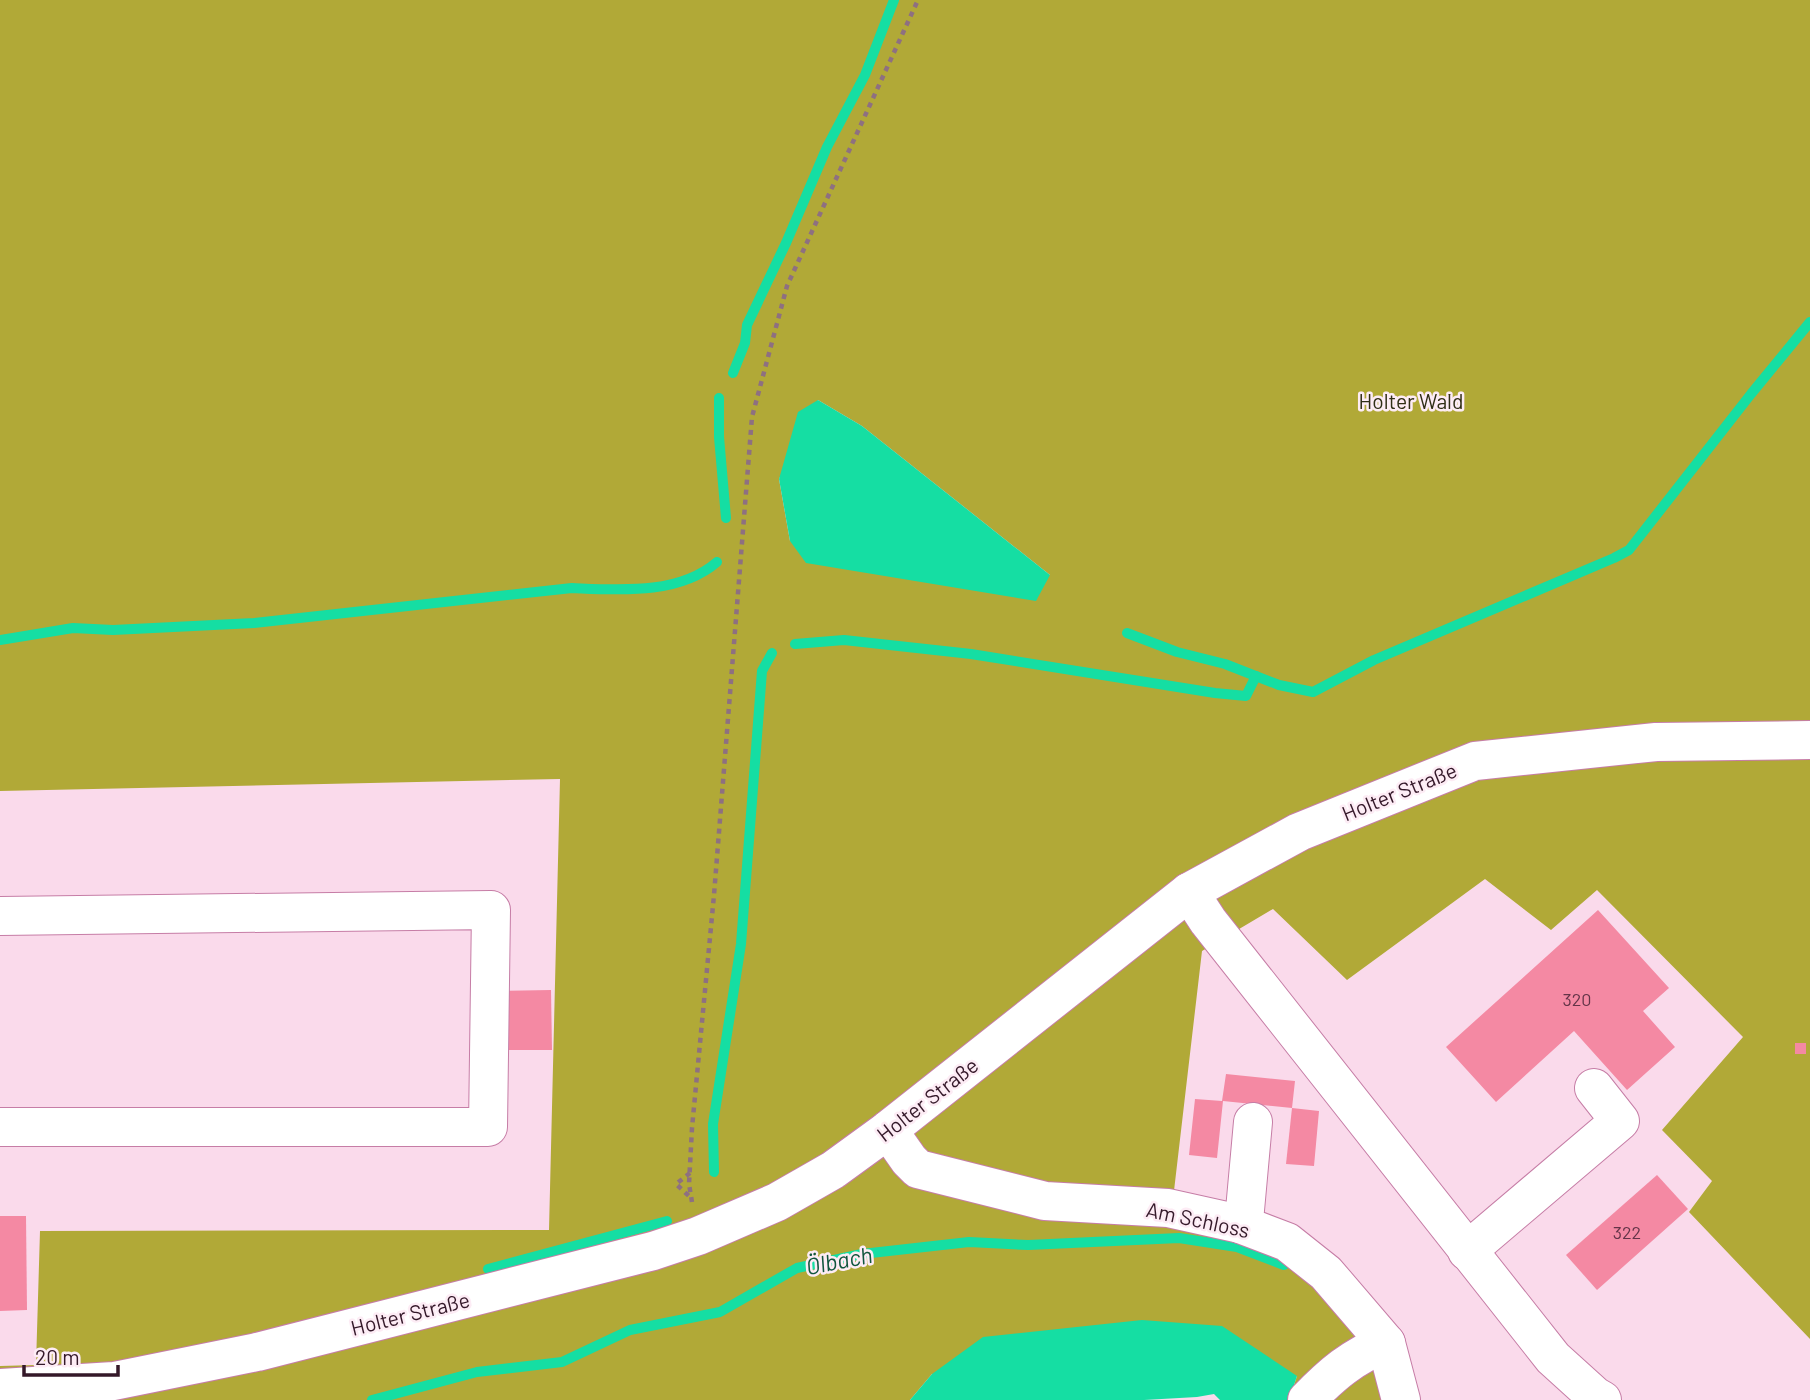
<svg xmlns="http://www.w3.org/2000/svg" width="1810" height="1400" viewBox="0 0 1810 1400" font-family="Barlow,sans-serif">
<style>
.forest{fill:#b1a937;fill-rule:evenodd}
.water{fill:#15dea3}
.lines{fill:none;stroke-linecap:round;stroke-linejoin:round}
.stream{stroke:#15dea3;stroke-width:10}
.building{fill:#f489a3}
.minor-casing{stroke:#c67da6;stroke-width:40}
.path{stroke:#8e7081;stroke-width:4.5;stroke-dasharray:5 5;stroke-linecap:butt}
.minor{stroke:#fff;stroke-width:38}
.labels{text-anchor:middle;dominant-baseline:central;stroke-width:5;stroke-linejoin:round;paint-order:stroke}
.number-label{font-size:18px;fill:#643448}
.park-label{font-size:21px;fill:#302e16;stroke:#fdecf5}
.street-label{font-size:21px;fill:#341829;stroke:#fdecf5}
.water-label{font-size:23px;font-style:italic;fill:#10563e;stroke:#fdecf5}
</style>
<rect width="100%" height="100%" fill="#fadaeb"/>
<path class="forest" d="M0,0H1810V1339L1689,1212L1712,1181L1662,1130L1743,1037L1597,890L1551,930L1485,879L1347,980L1273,909L1202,951L1170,1225L1282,1253L1354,1322L1382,1392L1384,1400H1289L1297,1376L932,1374L910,1400H0V1366L36,1365L40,1231L549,1230L560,779L0,791ZM818,400L862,426L1050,575L790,541L779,479Z"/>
<g class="water">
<polygon points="818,400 862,426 1050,575 1036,601 806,563 790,541 779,479 798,412"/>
<polygon points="1142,1320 1222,1326 1297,1376 1289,1400 1220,1400 1214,1394 1197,1397 1144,1400 910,1400 932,1374 983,1337"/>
</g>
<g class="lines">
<g class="stream">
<polyline points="733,373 745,343 747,325 786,243 827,147 865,75 894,0"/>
<polyline points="719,398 719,437 726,518"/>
<polyline points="1127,633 1177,652 1225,664 1279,685 1313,692 1374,660 1614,558 1629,550 1751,394 1810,322"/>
<path d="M0,640L73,628L113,630L254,623L572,588C620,590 679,595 717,562"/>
<polyline points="795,644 844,640 971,654 1215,693 1246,696 1256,676"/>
<polyline points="714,1172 713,1124 741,944 762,671 772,653"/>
<polyline points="488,1269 667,1221"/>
<polyline points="372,1400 477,1372 562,1362 630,1330 720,1312 797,1268 862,1254 969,1242 1028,1245 1179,1238 1237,1247 1284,1265"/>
</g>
</g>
<g class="building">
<polygon points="1598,910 1669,988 1643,1011 1675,1047 1627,1090 1574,1031 1496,1102 1446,1047"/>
<polygon points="551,990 552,1050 502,1050 501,991"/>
<rect x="1795" y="1043" width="11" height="11"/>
<polygon points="1226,1074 1295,1081 1292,1108 1223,1101 1217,1158 1189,1155 1195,1099 1222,1101"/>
<polygon points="1292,1108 1319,1111 1314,1166 1286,1164"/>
<polygon points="1657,1175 1688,1209 1597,1290 1566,1255"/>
<polygon points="0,1216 26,1216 27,1310 0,1311"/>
</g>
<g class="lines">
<g class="minor-casing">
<g id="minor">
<polyline points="1189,892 1208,921 1553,1358 1595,1396 1602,1400"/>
<polyline points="0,916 491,910 488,1127 0,1127"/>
<polyline points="888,1130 909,1160 918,1169 1045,1201 1168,1208 1240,1224 1287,1242 1326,1273 1386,1343 1401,1400"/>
<polyline points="1240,1224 1245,1210 1253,1122"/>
<polyline points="1467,1251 1620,1121 1594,1088"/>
<polyline points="0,1388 114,1381 257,1352 653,1251 698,1236 777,1202 833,1170 888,1130 1189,892 1299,832 1475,761 1656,742 1810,740"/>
<path d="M1307,1400C1332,1374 1352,1357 1386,1343"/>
</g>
</g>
<g class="path">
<polyline points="690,1173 676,1184 690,1197"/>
<polyline points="692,1202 689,1184 692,1128 714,895 752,417 787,286 918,0"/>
</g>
<use href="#minor" class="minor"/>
</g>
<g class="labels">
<g class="number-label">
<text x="1577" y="999">320</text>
<text x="1627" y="1232">322</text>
</g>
<g class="park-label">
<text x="1411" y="400">Holter Wald</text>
</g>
<g class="street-label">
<text transform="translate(1399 791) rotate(-22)">Holter Straße</text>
<text transform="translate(927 1099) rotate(-38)">Holter Straße</text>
<text transform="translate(1198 1219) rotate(12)">Am Schloss</text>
<text transform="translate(410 1313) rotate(-14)">Holter Straße</text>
</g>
<g class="water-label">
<text transform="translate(839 1260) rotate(-11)">Ölbach</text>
</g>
</g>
<path d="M24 1365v10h94v-10" fill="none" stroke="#341829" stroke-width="3.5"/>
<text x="35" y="1365" font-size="21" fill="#341829" stroke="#fdecf5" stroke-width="5" paint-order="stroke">20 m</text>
</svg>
